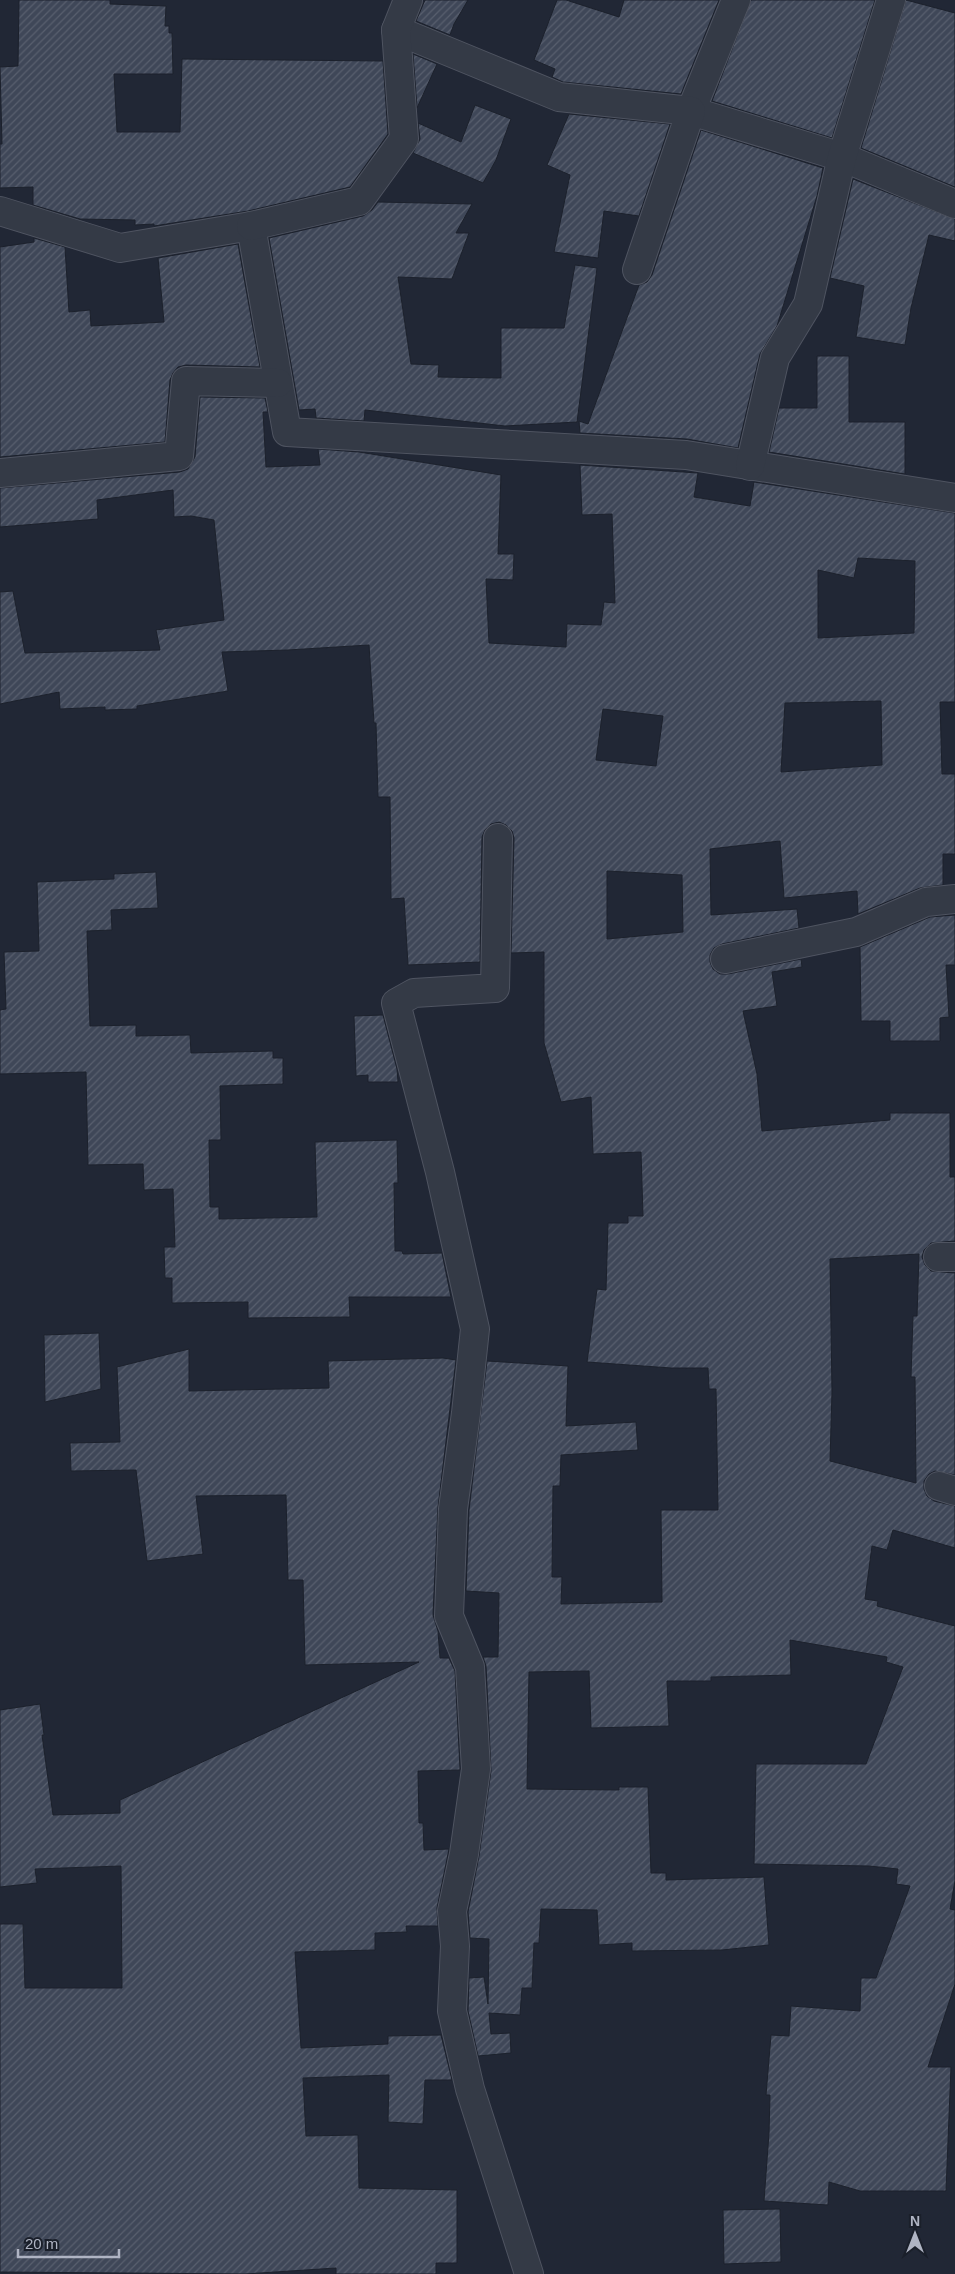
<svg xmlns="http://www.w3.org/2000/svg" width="955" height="2274" viewBox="0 0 955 2274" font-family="Helvetica,sans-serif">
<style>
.building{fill:url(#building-hatch);stroke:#1c212c;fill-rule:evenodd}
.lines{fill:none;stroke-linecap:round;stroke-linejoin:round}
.minor-casing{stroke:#4f5461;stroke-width:30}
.minor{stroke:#343a46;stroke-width:28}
</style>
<defs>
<pattern id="building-hatch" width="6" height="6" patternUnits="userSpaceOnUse" patternTransform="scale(1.25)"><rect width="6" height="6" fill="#3f4758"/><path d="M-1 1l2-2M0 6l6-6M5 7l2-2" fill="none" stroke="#585f6e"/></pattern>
</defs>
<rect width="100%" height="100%" fill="#212735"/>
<g class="building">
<polygon points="19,0 110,0 110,4 166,6 165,26 169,26 169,33 172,33 173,74 114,74 117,132 180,132 182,59 383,61 388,134 350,187 248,211 154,226 154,224 135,225 135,220 80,219 33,205 33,187 0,188 0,144 2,144 0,67 18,66"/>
<polygon points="425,0 468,0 454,24 450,35 416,21"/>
<polygon points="557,0 566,0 619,17 624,0 719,0 681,94 563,82 552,77 555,69 534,60"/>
<polygon points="751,0 875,0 832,138 712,101"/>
<polygon points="906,0 955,13 955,187 861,148"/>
<polygon points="413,54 437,64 417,108"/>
<polygon points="475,105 511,119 496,160 483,183 413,153 420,139 418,123 461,142"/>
<polygon points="569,114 670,124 639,216 604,211 598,258 554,252 570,175 547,165"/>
<polygon points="701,130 823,168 817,196 777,326 760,354 738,448 687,439 580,433 579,421 588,424 639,285 647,282 652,275"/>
<polygon points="853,179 955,219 955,241 929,235 911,308 905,345 856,337 864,286 830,278"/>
<polygon points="378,202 472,204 456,233 469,233 452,279 398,277 411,364 439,365 438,377 501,378 501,328 564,328 575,265 597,268 577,422 505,426 365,410 364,421 316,418 315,409 299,410 269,238 363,216 372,210"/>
<polygon points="34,238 65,247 69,312 90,310 91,326 164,322 158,258 238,244 260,367 186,365 178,367 173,373 170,380 165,442 0,457 0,247 34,242"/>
<polygon points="817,356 849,356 849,422 905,422 905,474 769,452 779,408 817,408"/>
<path d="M200,397L265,398L268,412H263L266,467L320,465L318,449L359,452L501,475L498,554H514L513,580L486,579L489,643L566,647L567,624L601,625L604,602L615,603L612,514L582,515L580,465L698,473L694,497L750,506L754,482L955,513V702H940L942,774H955V854H943V885L920,888L858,914L857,891L784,898L780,841L710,849L711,915L797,909L799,928L722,944L714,948L710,955V962L713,969L720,974H728L801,959L802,967L772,972L777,1006L743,1011L757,1074L762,1131L890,1120V1113H950V1177H955V1241L931,1243L924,1250L922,1257L925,1265L931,1271L955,1273V1475L935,1471L929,1474L924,1481V1489L927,1496L934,1501L955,1506V1548L893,1530L887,1550L872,1546L865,1599L878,1601L877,1606L955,1626V1881L950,1909L955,1910V1984L928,2067H951L946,2191H860L829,2182L828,2205L764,2201L769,2133L770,2095H766L771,2035L789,2036L791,2006L860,2011L861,1978H876L910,1886L896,1884L898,1869L869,1866L754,1864L756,1764H866L903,1667L886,1662L887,1657L790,1640L791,1675L711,1677V1681H667L669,1726L591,1728L589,1671L529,1672L527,1789L619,1790V1787H648L651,1873H666V1880L764,1877L769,1945L722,1950L632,1951V1943L599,1945L597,1910L541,1909L539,1943H534L532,1988H522L520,2015L489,2013L491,2034L510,2033L511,2053L478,2056L468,2011L469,1978L484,1977L488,2004L489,1939L470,1938L468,1912L479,1856L491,1771L486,1666L483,1657H498L499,1593L466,1591L469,1510L487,1361L568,1366L566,1426L636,1422L638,1450L561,1455L560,1486H553L552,1577H562L561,1604L662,1602L661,1510H718L716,1389H709L708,1368H671L587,1362L597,1289L606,1290L608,1223H628V1216H643L641,1152L593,1154L591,1097L561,1102L544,1043V952L511,953L514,838L512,831L506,825L499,822L491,824L485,830L482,837L480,962L408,965L404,898L391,899L390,797H378L376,723H374L369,645L288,650L222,652L228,691L137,706V709L105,710V707L60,709L59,692L0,704V592L13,591L25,653L160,650L156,630L224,620L214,520L191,516L174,517L173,490L97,500L98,519L0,527V488L180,472L188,469L195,457ZM858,558L915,561L914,633L818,638V570L854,578ZM881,701L882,765L781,772L785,703ZM603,709L663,716L656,766L596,760ZM607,871L682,875L683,932L607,939ZM919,1254L917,1316H913L911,1377H915L916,1483L830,1461L832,1392L830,1259Z"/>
<polygon points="156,872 158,908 111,910 112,930 87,931 90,1026 136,1025 136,1036 190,1035 191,1053 273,1051 273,1058 283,1058 283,1084 220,1086 221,1140 209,1140 210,1207 219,1207 219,1219 317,1217 315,1142 397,1140 398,1183 394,1183 395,1251 402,1251 403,1254 442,1253 451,1297 349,1297 350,1317 248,1318 248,1302 172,1303 172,1278 165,1278 164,1247 175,1247 173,1189 144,1190 143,1164 88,1165 86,1072 0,1074 0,1010 6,1009 4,952 39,951 37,882 114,879 114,874"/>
<polygon points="955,915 955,965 946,965 949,1017 940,1018 940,1041 890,1041 890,1021 861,1021 860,947 930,917"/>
<polygon points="383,1015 397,1069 398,1082 368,1082 368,1075 356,1076 354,1016"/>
<polygon points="99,1333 101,1389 45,1402 44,1335"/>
<polygon points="189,1349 189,1391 329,1388 328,1361 443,1358 456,1360 438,1507 433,1615 438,1631 440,1658 449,1658 455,1671 460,1768 460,1770 418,1771 419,1823 423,1823 424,1850 449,1849 437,1908 438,1926 406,1926 407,1932 375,1933 375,1950 295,1952 301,2048 388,2044 388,2036 441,2035 452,2080 425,2080 423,2124 388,2122 389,2075 303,2078 306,2136 358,2135 359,2188 457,2190 457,2263 436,2263 436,2274 336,2274 336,2268 245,2274 0,2272 0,1924 23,1924 25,1988 122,1988 121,1866 35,1869 37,1883 0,1887 0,1710 40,1704 44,1735 42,1735 53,1815 120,1813 120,1800 419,1662 305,1665 303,1580 288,1580 286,1495 196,1496 203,1554 147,1561 136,1470 71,1471 70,1443 120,1442 117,1367"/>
<polygon points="780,2209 781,2262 724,2264 723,2210"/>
</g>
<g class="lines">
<g class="minor-casing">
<g id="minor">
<polyline points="736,0 691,111 842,157 955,204"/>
<polyline points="396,30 559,97 691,111 637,270"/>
<polyline points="0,211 120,248 251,226 287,432 686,455 955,498"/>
<polyline points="251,226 359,201 404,139 396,30 408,0"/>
<polyline points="750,466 775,358 808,304 842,157 891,0"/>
<polyline points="0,473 179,456 186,381 278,383"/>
<polyline points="498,838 495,988 414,993 396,1003 440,1172 475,1329 466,1413 453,1509 449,1616 470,1667 476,1769 464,1854 452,1911 455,1946 452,2011 470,2089 529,2274"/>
<polyline points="725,959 856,932 926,902 955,899"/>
<polyline points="938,1257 955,1257"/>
<polyline points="939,1486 955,1491"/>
</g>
</g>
<use href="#minor" class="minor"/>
</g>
<g transform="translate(915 2234)" stroke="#1a1f2a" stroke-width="4" paint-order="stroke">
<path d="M0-4L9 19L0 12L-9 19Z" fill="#afb4c3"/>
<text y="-8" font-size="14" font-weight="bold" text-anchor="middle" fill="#afb4c3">N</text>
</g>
<path d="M18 2249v8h101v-8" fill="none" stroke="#afb4c3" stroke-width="2.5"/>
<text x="25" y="2249" font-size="15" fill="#afb4c3" stroke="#1a1f2a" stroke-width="4" paint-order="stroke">20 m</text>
</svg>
